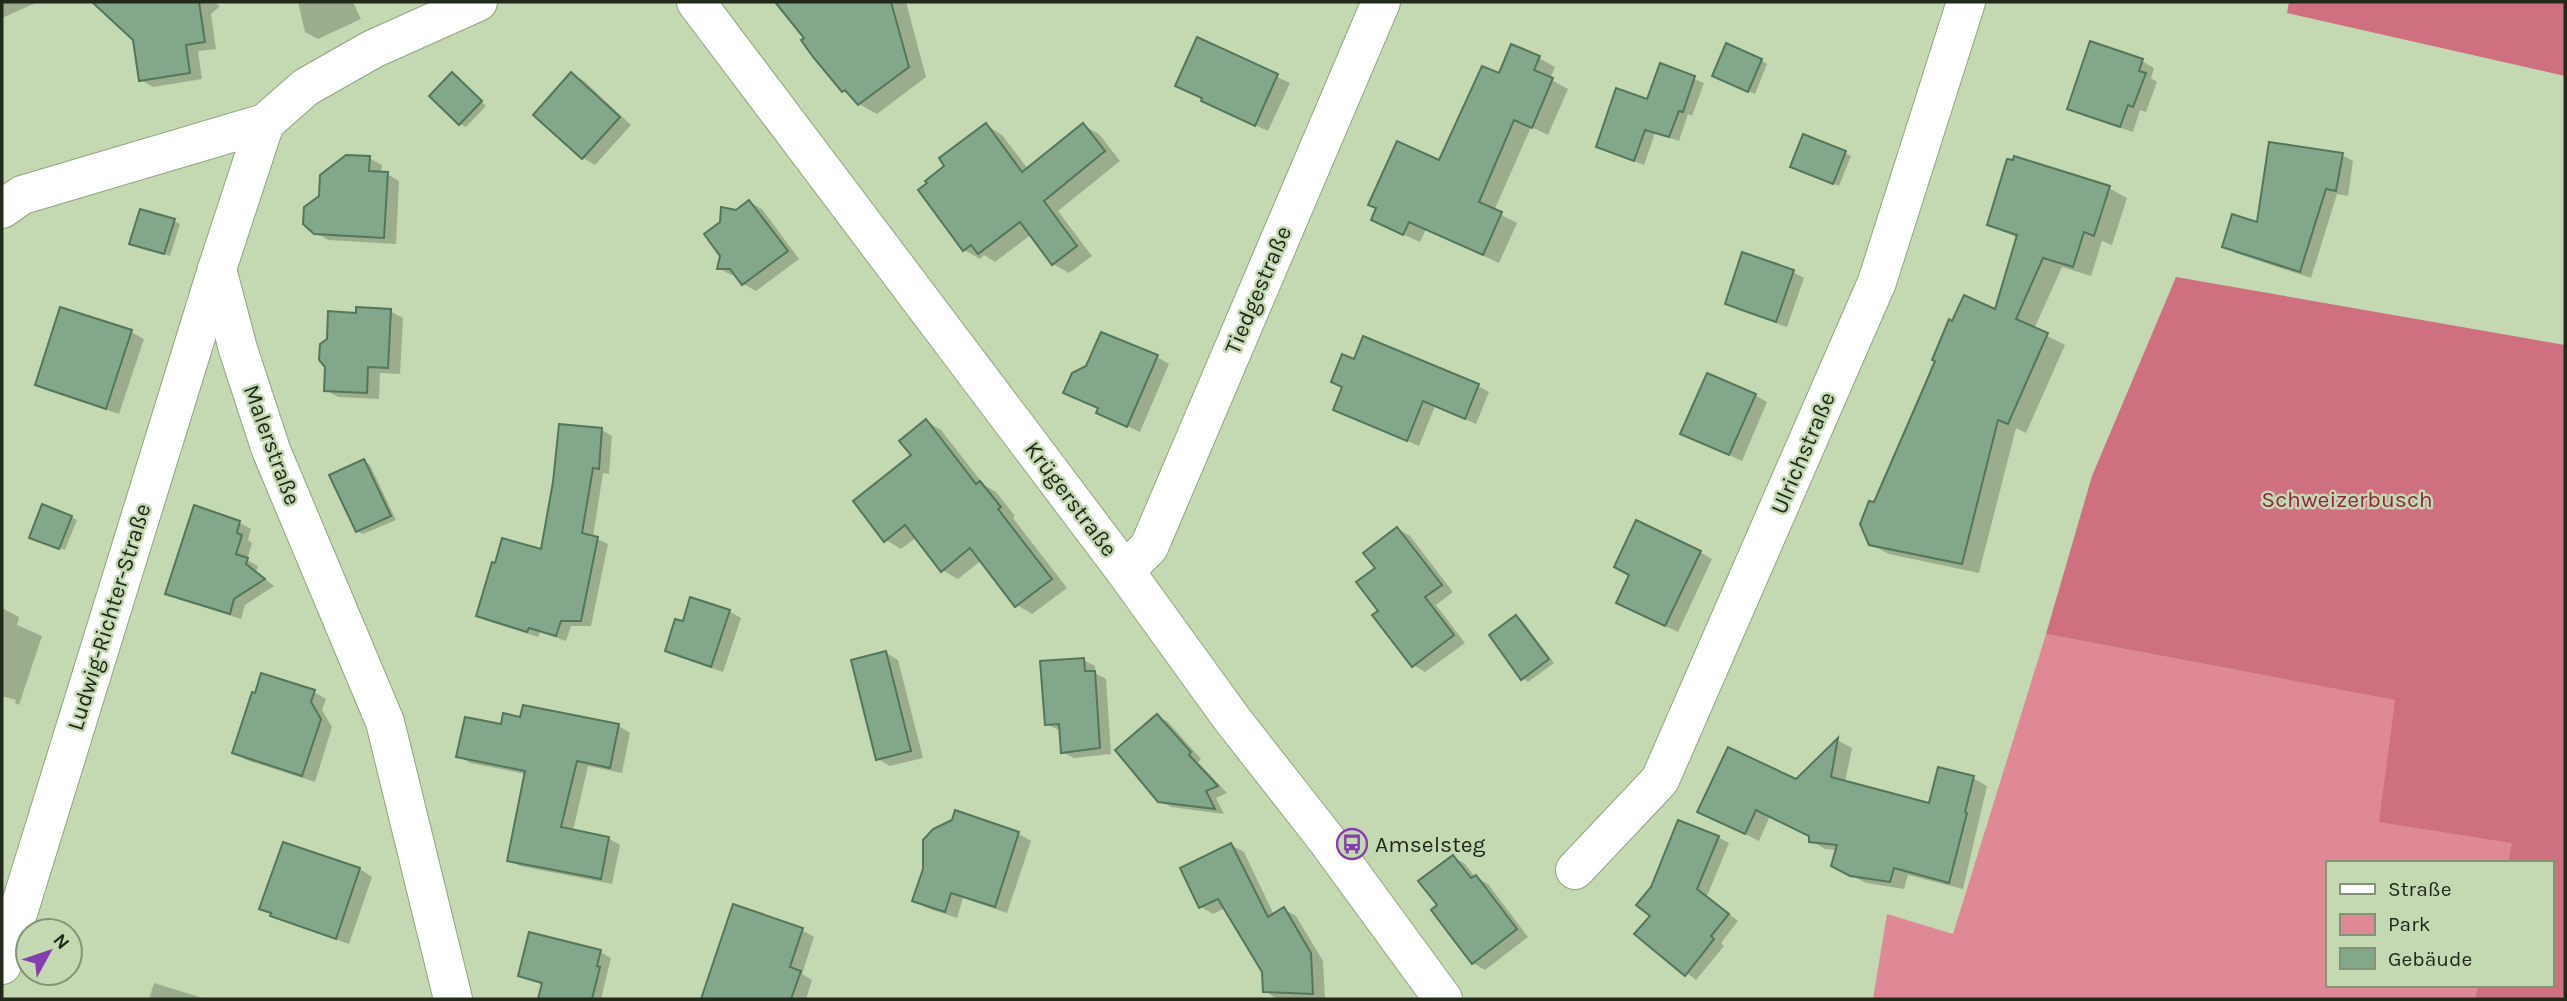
<svg xmlns="http://www.w3.org/2000/svg" width="2567" height="1001" viewBox="0 0 2567 1001" font-family="Karla,sans-serif">
<style>
.green{fill:#df8996}
.forest{fill:#ce707f}
.shadow{fill:#0003}
.building{fill:#83a78a;stroke:#54765b;stroke-width:2}
.lines{fill:none;stroke-linecap:round;stroke-linejoin:round}
.minor-casing{stroke:#91a47f;stroke-width:40}
.minor{stroke:#fff;stroke-width:38}
.labels{text-anchor:middle;dominant-baseline:central;stroke-width:5;stroke-linejoin:round;paint-order:stroke}
.street-label{font-size:23px;fill:#21291a;stroke:#c4d9b2}
.park-label{font-size:23px;fill:#952341;stroke:#c4d9b2}
.poi-label{font-size:23px;fill:#21291a;stroke:#c4d9b2;text-anchor:start}
</style>
<rect width="100%" height="100%" fill="#c4d9b2"/>
<polygon class="green" points="2046,634 2396,700 2513,843 2508,863 2327,863 2327,985 2478,985 2475,999 1873,999 1887,914 1953,934"/>
<g class="forest">
<polygon points="2289,2 2565,2 2565,76 2287,13"/>
<polygon points="2176,277 2565,345 2565,999 2475,999 2478,985 2551,985 2551,863 2508,863 2512,843 2379,822 2395,700 2046,634 2092,476"/>
</g>
<g class="shadow">
<polygon points="2,2 38,2 2,18"/>
<polygon points="119,2 214,2 220,6 211,14 216,49 198,51 202,79 153,87 141,80 135,39 115,8"/>
<polygon points="298,2 353,2 361,19 318,39 305,32"/>
<polygon points="794,2 906,2 926,77 877,114 859,104 844,91 789,16"/>
<polygon points="1198,40 1290,83 1268,131 1215,107"/>
<polygon points="1539,58 1555,67 1550,79 1568,89 1548,135 1531,127 1494,211 1517,223 1499,263 1426,229 1420,242 1389,228 1440,162 1499,76"/>
<polygon points="1761,60 1767,64 1755,94 1720,79"/>
<polygon points="2142,61 2154,68 2151,78 2157,82 2146,112 2140,110 2133,132 2082,115 2070,108"/>
<polygon points="1661,65 1704,83 1692,116 1688,114 1679,141 1655,133 1644,165 1598,147 1648,102"/>
<polygon points="452,74 486,106 466,127 460,124"/>
<polygon points="572,74 584,81 631,125 595,165 583,158"/>
<polygon points="986,125 1002,135 1028,169 1083,125 1099,134 1120,161 1058,211 1092,256 1069,273 1053,264 1032,234 995,262 984,255 980,259 964,250 947,166"/>
<polygon points="1845,153 1851,156 1839,186 1798,169"/>
<polygon points="2342,155 2353,161 2348,196 2337,194 2311,278 2235,253 2224,246 2258,224"/>
<polygon points="369,158 382,165 381,174 387,174 399,181 396,244 328,240 315,232"/>
<polygon points="2109,188 2127,198 2112,245 2102,241 2091,276 2062,267 2034,329 2065,345 2026,433 2016,428 1979,573 1889,554 1870,544 1875,504 1996,311 2018,238 1989,225"/>
<polygon points="749,202 762,209 799,259 756,291 743,284 737,275 731,275 719,268 737,212"/>
<polygon points="174,221 180,224 170,256 131,243"/>
<polygon points="1793,272 1804,278 1787,327 1738,310 1727,303"/>
<polygon points="61,309 131,332 144,339 119,414 49,391 37,384"/>
<polygon points="390,311 403,318 400,374 380,373 379,399 338,397 326,390 327,366 357,315"/>
<polygon points="1157,357 1169,364 1140,432 1098,413"/>
<polygon points="1355,361 1478,386 1489,392 1476,424 1435,406 1419,446 1335,410"/>
<polygon points="1755,395 1767,402 1742,461 1683,434"/>
<polygon points="926,421 941,430 984,485 996,492 1015,516 1013,518 1067,588 1032,614 1017,605 982,560 958,579 942,570 917,537 901,549 886,540"/>
<polygon points="561,426 602,430 612,436 609,474 603,473 593,537 608,544 591,626 571,626 566,641 540,632 538,637 488,621 478,615 542,551 555,482"/>
<polygon points="364,461 370,465 396,520 363,534 357,531"/>
<polygon points="195,507 240,523 251,529 248,540 252,543 247,560 258,566 256,572 274,586 245,605 241,619 178,599 167,593"/>
<polygon points="71,517 77,520 65,550 35,538"/>
<polygon points="1398,529 1410,536 1453,592 1436,605 1465,643 1425,672 1413,665 1380,612 1377,568"/>
<polygon points="1700,552 1712,559 1678,632 1630,609"/>
<polygon points="2,608 19,617 17,625 42,636 19,705 15,703 16,700 2,696"/>
<polygon points="729,611 741,618 723,672 679,657 667,650 684,624"/>
<polygon points="1516,617 1522,620 1554,663 1528,682 1523,678"/>
<polygon points="886,653 898,660 923,758 890,766 878,759"/>
<polygon points="1083,660 1095,666 1095,673 1106,679 1111,754 1074,758 1062,752 1061,731 1046,724"/>
<polygon points="314,692 326,699 322,710 332,727 315,782 246,760 234,752"/>
<polygon points="524,707 619,726 630,733 622,773 588,766 573,831 608,838 620,845 612,884 520,866 509,860 526,774 470,763 458,756 502,726 521,719"/>
<polygon points="1157,716 1168,722 1201,759 1198,762 1227,793 1216,798 1224,814 1171,807 1159,800"/>
<polygon points="1839,741 1852,748 1845,782 1930,805 1973,778 1987,786 1963,889 1908,875 1904,889 1866,883 1847,873 1837,850 1825,849 1811,841 1811,836 1770,816 1759,841 1700,812 1797,781"/>
<polygon points="956,812 1019,834 1031,841 1007,913 963,898 957,918 927,908 914,901"/>
<polygon points="1718,837 1729,843 1707,896 1738,921 1721,943 1724,946 1696,980 1637,934"/>
<polygon points="284,844 360,869 372,877 349,944 285,922 262,908"/>
<polygon points="1231,845 1244,852 1274,915 1284,909 1296,916 1323,961 1325,999 1277,999 1265,991 1264,972 1225,908 1213,914 1201,907"/>
<polygon points="1453,857 1465,864 1475,877 1488,884 1528,937 1485,970 1473,963 1439,906"/>
<polygon points="734,906 802,930 814,937 802,974 812,980 806,999 703,999"/>
<polygon points="600,952 611,958 601,999 543,999 540,998 543,985 520,976"/>
<polygon points="154,983 206,999 207,999 149,999"/>
</g>
<g class="building">
<polygon points="92,2 199,2 205,42 186,45 190,73 139,81 133,40"/>
<polygon points="775,2 891,2 909,67 858,105 845,90 842,92 813,57 801,40 804,38"/>
<polygon points="1197,37 1278,74 1255,126 1201,101 1202,98 1175,86"/>
<polygon points="2090,41 2143,59 2139,71 2146,73 2133,107 2128,105 2120,127 2067,109"/>
<polygon points="1726,43 1762,59 1748,92 1712,76"/>
<polygon points="1511,44 1540,56 1534,70 1553,78 1532,128 1514,120 1479,202 1502,212 1483,255 1409,222 1403,235 1371,220 1376,208 1368,205 1397,141 1439,160 1482,66 1499,73"/>
<polygon points="1660,63 1695,76 1683,112 1679,111 1669,137 1645,130 1634,161 1596,147 1616,88 1647,99"/>
<polygon points="452,72 482,101 459,125 429,96"/>
<polygon points="571,72 620,117 582,159 533,115"/>
<polygon points="986,123 1022,172 1083,123 1105,151 1044,201 1077,246 1052,265 1020,222 978,254 971,245 963,251 918,190 927,183 925,181 944,166 939,158"/>
<polygon points="1803,134 1846,151 1833,184 1790,167"/>
<polygon points="2269,142 2343,153 2336,191 2326,189 2300,272 2222,247 2232,214 2257,222"/>
<polygon points="346,155 370,156 369,171 388,172 384,238 314,234 303,224 304,207 319,196 320,175"/>
<polygon points="2014,156 2110,186 2094,236 2084,232 2073,267 2043,258 2016,319 2048,333 2008,424 1998,420 1962,564 1869,545 1860,524 1869,501 1874,502 1924,387 1935,361 1932,360 1949,319 1952,321 1964,295 1995,309 2017,235 1987,225 2007,159 2013,160"/>
<polygon points="749,200 788,251 742,285 730,269 717,269 720,256 704,234 720,222 721,207 736,210"/>
<polygon points="140,209 175,219 164,254 129,244"/>
<polygon points="1742,252 1794,270 1776,322 1725,304"/>
<polygon points="60,307 132,330 106,409 35,385"/>
<polygon points="356,307 391,309 388,368 368,367 367,393 324,391 325,367 319,360 320,344 327,339 328,311 356,313"/>
<polygon points="1101,332 1158,355 1127,427 1096,413 1098,408 1063,393 1072,373 1086,366"/>
<polygon points="1363,336 1479,384 1465,419 1423,401 1407,441 1333,410 1342,387 1331,382 1342,354 1354,359"/>
<polygon points="1707,373 1756,394 1729,455 1680,434"/>
<polygon points="926,419 976,484 980,481 1001,507 998,509 1052,579 1015,607 970,548 941,572 905,525 884,542 853,501 911,455 899,441"/>
<polygon points="559,424 602,428 599,469 593,468 582,533 598,537 581,621 561,621 556,636 529,628 527,632 476,616 492,562 495,563 502,538 541,549 553,482"/>
<polygon points="364,459 391,516 356,532 329,475"/>
<polygon points="42,504 72,516 59,549 29,538"/>
<polygon points="194,505 240,521 237,533 242,535 236,554 248,558 246,564 265,579 234,599 230,614 165,594"/>
<polygon points="1636,520 1701,551 1665,626 1616,603 1629,575 1614,567"/>
<polygon points="1397,527 1442,585 1425,597 1454,635 1412,667 1372,615 1378,611 1356,582 1375,568 1363,553"/>
<polygon points="690,597 730,610 711,667 665,651 675,619 683,621"/>
<polygon points="1516,615 1549,659 1521,680 1489,635"/>
<polygon points="886,651 911,751 876,760 851,660"/>
<polygon points="1084,658 1085,671 1095,671 1100,748 1061,753 1059,724 1045,725 1040,661"/>
<polygon points="261,673 315,690 311,702 321,719 302,776 232,753 252,692 255,693"/>
<polygon points="523,705 619,724 610,768 577,761 561,827 609,837 601,879 507,861 525,771 456,757 465,717 501,724 503,713 520,717"/>
<polygon points="1157,714 1191,752 1189,755 1218,786 1206,791 1215,809 1158,802 1115,750"/>
<polygon points="1838,738 1831,777 1929,803 1938,767 1974,776 1965,812 1967,813 1949,883 1894,868 1890,882 1850,876 1831,866 1837,845 1809,842 1809,836 1756,810 1745,834 1697,812 1728,747 1796,779"/>
<polygon points="955,810 1019,832 995,907 951,893 945,912 912,901 923,869 923,840 933,829 952,820"/>
<polygon points="1678,820 1719,836 1697,889 1729,914 1711,936 1714,939 1685,976 1634,934 1650,916 1636,905 1651,887"/>
<polygon points="283,842 360,868 336,939 270,916 271,913 259,909"/>
<polygon points="1231,843 1268,917 1284,907 1311,953 1313,994 1263,992 1262,972 1218,899 1199,908 1180,868"/>
<polygon points="1453,855 1471,878 1476,875 1517,929 1472,964 1431,910 1437,905 1418,881"/>
<polygon points="733,904 803,928 790,967 801,971 791,999 701,999"/>
<polygon points="529,932 601,950 597,966 600,967 592,999 538,999 542,983 518,976"/>
</g>
<g class="lines">
<g class="minor-casing">
<g id="minor">
<polyline points="696,2 1125,571 1232,719 1326,839 1443,999"/>
<polyline points="2,209 22,195 265,123"/>
<polyline points="217,269 238,349 271,450 385,722 453,999"/>
<polyline points="1125,571 1149,547 1381,2"/>
<polyline points="1575,870 1660,780 1877,282 1966,2"/>
<polyline points="2,965 217,269 265,123 306,87 373,49 478,2"/>
</g>
</g>
<use href="#minor" class="minor"/>
</g>
<defs>
<g id="bus-ring" transform="scale(1.575)"><circle r="9.5" fill="#c4d9b2" stroke="#853daf" stroke-width="1.5"/><path d="M-5-6H5V4H4V6H2V4H-2V6H-4V4H-5ZM-3.5-4V0h7V-4ZM-3.5 1.2v1.5H-2V1.2ZM2 1.2v1.5H3.5V1.2Z" fill="#853daf"/></g>
</defs>
<g fill-rule="evenodd">
<use href="#bus-ring" x="1352" y="844"/>
</g>
<g class="labels">
<g class="street-label">
<text transform="translate(1258 290) rotate(-67)">Tiedgestraße</text>
<text transform="translate(272 445) rotate(70)">Malerstraße</text>
<text transform="translate(1803 453) rotate(-67)">Ulrichstraße</text>
<text transform="translate(1071 499) rotate(53)">Krügerstraße</text>
<text transform="translate(109 617) rotate(-73)">Ludwig-Richter-Straße</text>
</g>
<g class="park-label">
<text x="2347" y="499">Schweizerbusch</text>
</g>
<g class="poi-label">
<text x="1375" y="844">Amselsteg</text>
</g>
</g>
<rect width="2567" height="1001" fill="none" stroke="#21291a" stroke-width="7"/>
<rect x="2326" y="861" width="228" height="126" fill="#c4d9b2" stroke="#839375" stroke-width="2"/>
<rect x="2340" y="884" width="35" height="10" fill="#ffffff" stroke="#839375" stroke-width="2"/>
<text x="2388" y="896" font-size="21" fill="#21291a">Straße</text>
<rect x="2340" y="914" width="35" height="21" fill="#df8996" stroke="#839375" stroke-width="2"/>
<text x="2388" y="931" font-size="21" fill="#21291a">Park</text>
<rect x="2340" y="948" width="35" height="21" fill="#83a78a" stroke="#839375" stroke-width="2"/>
<text x="2388" y="966" font-size="21" fill="#21291a">Gebäude</text>
<g transform="translate(49 952) rotate(50)"><circle r="33" fill="#c4d9b2" stroke="#839375" stroke-width="2"/>
<path d="M0-5L12 26L0 18L-12 26Z" fill="#853daf"/>
<text y="-10" font-size="19" font-weight="bold" text-anchor="middle" fill="#21291a">N</text>
</g>
</svg>
